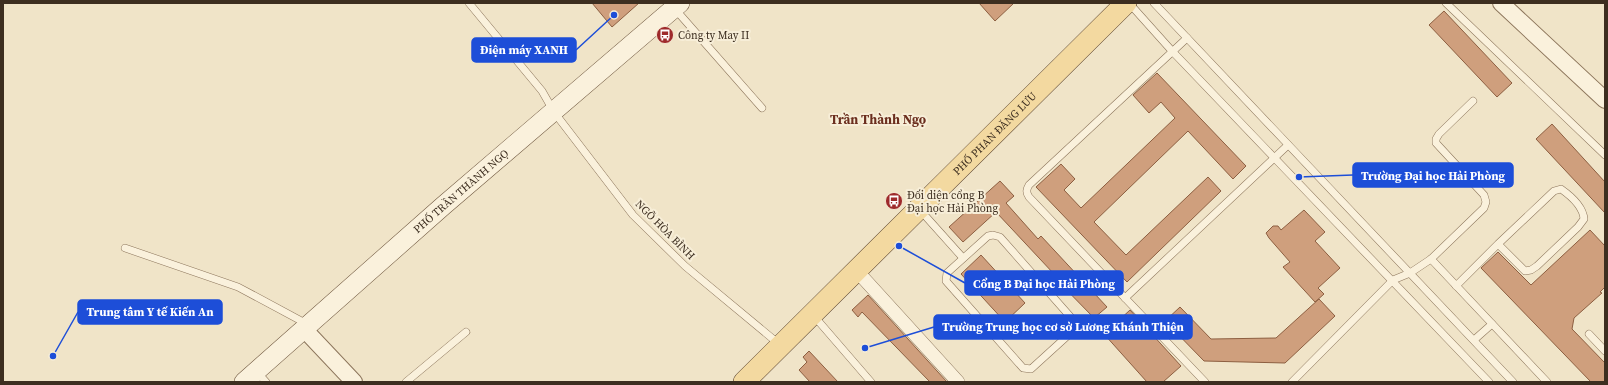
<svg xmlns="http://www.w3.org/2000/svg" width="1608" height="385" viewBox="0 0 1608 385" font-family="'Source Serif 4',serif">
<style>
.building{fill:#cf9f7d;stroke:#8d5f41}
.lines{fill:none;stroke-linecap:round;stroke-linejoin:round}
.service-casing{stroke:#8d765c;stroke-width:8}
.minor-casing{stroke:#8d765c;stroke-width:14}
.tertiary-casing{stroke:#8d765c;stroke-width:18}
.secondary-casing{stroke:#6f573f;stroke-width:20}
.primary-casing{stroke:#5b4430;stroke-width:22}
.service{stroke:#faf1dc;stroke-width:7}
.minor{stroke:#faf1dc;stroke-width:13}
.tertiary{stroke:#faf1dc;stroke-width:16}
.secondary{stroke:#faf1dc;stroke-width:19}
.primary{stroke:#f3d9a0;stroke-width:21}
.labels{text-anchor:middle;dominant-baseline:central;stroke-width:4;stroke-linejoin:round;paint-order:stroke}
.poi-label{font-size:11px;fill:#3d2e20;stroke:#f7eed8;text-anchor:start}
.street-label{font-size:11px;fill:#3d2e20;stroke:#f7eed8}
.quarter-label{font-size:13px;font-weight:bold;fill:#6b2e1e;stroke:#f7eed8}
.leader{fill:none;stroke:#1d4ed8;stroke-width:1.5}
.callout-dot{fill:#1d4ed8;stroke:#f7eed8;stroke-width:1.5}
.callout{fill:#1d4ed8;stroke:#1d4ed8;stroke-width:1.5}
.callout-label{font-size:12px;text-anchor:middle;font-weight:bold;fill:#fff}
</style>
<rect width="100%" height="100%" fill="#f0e4c8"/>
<g class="building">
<polygon points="592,3 639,3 612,27"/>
<polygon points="979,3 1014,3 995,21"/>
<polygon points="1444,11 1512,83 1497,97 1429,25"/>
<polygon points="1157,73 1246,166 1233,179 1188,131 1094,222 1126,255 1208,177 1221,191 1127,282 1036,187 1061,164 1075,179 1064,190 1081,208 1175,118 1161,102 1149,113 1133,95"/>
<polygon points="1552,124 1605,182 1605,213 1536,139"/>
<polygon points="1000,181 1014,196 1006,203 1038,239 1041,236 1107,307 1094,318 1052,275 1054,274 996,212 963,242 949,227"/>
<polygon points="1304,210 1325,232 1315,241 1340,268 1318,288 1324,294 1315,302 1283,267 1290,262 1269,238 1266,233 1273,226 1278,226 1281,230"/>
<polygon points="1590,230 1605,246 1605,287 1600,292 1602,293 1574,318 1572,329 1605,363 1605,382 1591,382 1481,268 1498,252 1531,285"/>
<polygon points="981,255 1025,303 1005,322 961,274"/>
<polygon points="868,295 947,382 930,382 862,312 858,317 852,310"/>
<polygon points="1319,299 1335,316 1285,363 1204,361 1165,321 1180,307 1211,339 1276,338"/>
<polygon points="1130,310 1181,366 1163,382 1147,382 1104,334"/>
<polygon points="809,351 838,382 810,382 799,370 807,362 803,357"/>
</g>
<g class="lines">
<g class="service-casing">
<g id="service">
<polyline points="469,3 542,91 554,112 633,215 685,266 779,344"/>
<polyline points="1129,3 1172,51 1489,382"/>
<polyline points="1154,3 1513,382"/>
<polyline points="1446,3 1605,155"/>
<polyline points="675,9 762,108"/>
<path d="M1187,38L1029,185C1026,190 1026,192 1029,197L1205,382"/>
<polyline points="920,210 963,258"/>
<polygon points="993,235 1000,237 1075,322 1077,325 1075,329 1031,369 1023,368 946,281 947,273 988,236"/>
<polyline points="125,248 238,287 307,324"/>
<polyline points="1431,259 1547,382"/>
<path d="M1456,286L1498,244L1554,191L1561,189C1571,196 1583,207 1584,219L1578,227L1537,266L1531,270L1525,271L1498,244"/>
<polyline points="1125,298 1288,145"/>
<polyline points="814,316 871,382"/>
<polyline points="1589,334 1605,351"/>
<polyline points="1474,340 1492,324"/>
<polyline points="257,372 266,382"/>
<polyline points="406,382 466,332"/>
<polyline points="1292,382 1393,280 1410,273 1431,259 1484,208 1486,202 1484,195 1436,143 1436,139 1439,134 1473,101"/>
</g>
</g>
<g class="minor-casing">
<polyline id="minor" points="856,270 958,382"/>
</g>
<g class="tertiary-casing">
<g id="tertiary">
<polyline points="1501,3 1605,100"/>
<polyline points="304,329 354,382"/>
</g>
</g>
<g class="secondary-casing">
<g id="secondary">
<path id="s1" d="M244,382L443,206L680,3"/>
</g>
</g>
<g class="primary-casing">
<g id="primary">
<path id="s2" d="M744,382L1126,3"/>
</g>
</g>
<use href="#service" class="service"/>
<use href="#minor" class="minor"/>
<use href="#tertiary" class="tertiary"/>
<use href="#secondary" class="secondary"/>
<use href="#primary" class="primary"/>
</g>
<defs>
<g id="bus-disc" transform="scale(0.9)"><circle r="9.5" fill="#9e2a2b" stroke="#f7eed8"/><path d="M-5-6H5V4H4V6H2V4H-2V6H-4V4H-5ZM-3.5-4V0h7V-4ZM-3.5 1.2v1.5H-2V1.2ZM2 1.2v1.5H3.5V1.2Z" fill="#fff"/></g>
</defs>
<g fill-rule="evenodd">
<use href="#bus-disc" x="665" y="35"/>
<use href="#bus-disc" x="894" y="201"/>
</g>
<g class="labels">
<g class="poi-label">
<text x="678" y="35">Công ty May II</text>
<text x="907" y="195">Đối diện cổng B<tspan x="907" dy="13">Đại học Hải Phòng</tspan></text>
</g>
<g class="street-label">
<text stroke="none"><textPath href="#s2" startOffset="353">PHỐ PHAN ĐĂNG LƯU</textPath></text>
<text stroke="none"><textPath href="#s1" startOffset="289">PHỐ TRẦN THÀNH NGỌ</textPath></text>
<text transform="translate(665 230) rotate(45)">NGÕ HÒA BÌNH</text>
</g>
<g class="quarter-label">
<text x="878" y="119">Trần Thành Ngọ</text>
</g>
</g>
<path class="leader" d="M614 15L576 50M1299 177L1353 175M899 246L965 283M53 356L78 312M865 348L934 327"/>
<g class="callout-dot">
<circle cx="614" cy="15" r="4"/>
<circle cx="1299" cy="177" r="4"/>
<circle cx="899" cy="246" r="4"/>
<circle cx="53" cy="356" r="4"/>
<circle cx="865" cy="348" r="4"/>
</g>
<g class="callout">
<rect x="472" y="38" width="104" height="24" rx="4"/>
<rect x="1353" y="163" width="160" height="24" rx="4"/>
<rect x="965" y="271" width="158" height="24" rx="4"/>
<rect x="78" y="300" width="144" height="24" rx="4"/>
<rect x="934" y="315" width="258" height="24" rx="4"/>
</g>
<g class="callout-label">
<text x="524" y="54">Điện máy XANH</text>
<text x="1433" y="180">Trường Đại học Hải Phòng</text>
<text x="1044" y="288">Cổng B Đại học Hải Phòng</text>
<text x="150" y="316">Trung tâm Y tế Kiến An</text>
<text x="1063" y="331">Trường Trung học cơ sở Lương Khánh Thiện</text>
</g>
<rect width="1608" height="385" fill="none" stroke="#3d2e20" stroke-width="8"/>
</svg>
